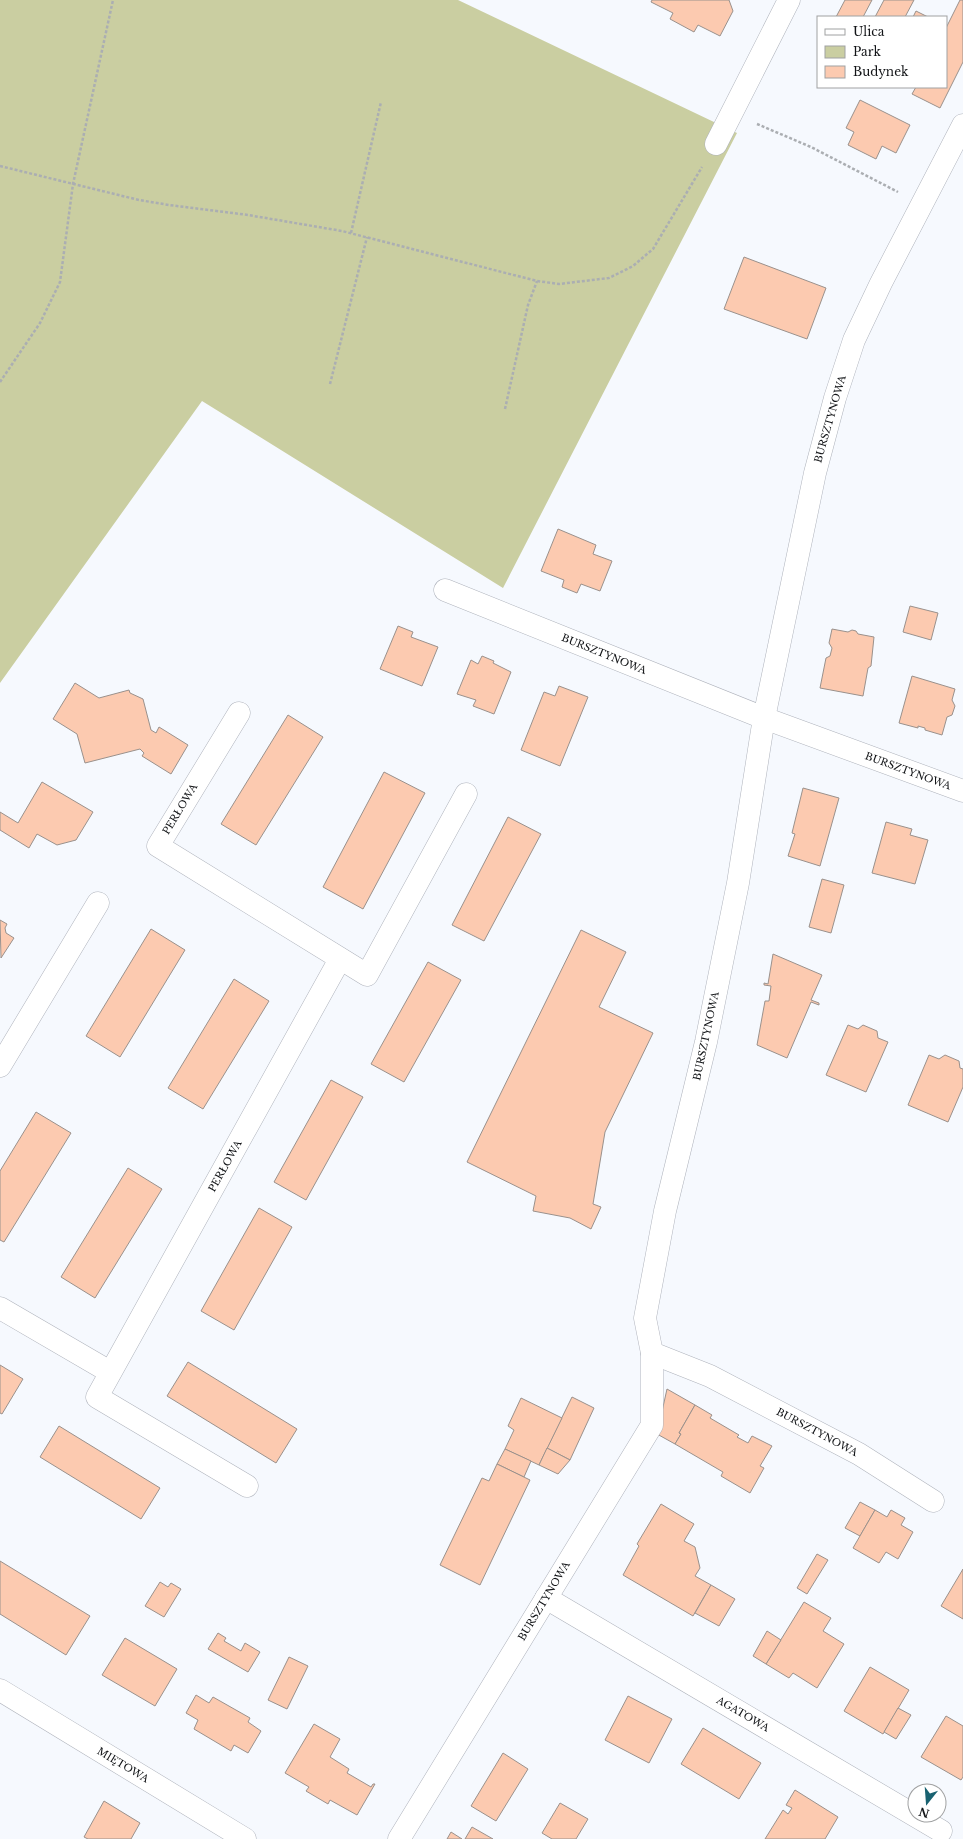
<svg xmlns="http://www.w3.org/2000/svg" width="963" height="1839" viewBox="0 0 963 1839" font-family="'Libre Baskerville',serif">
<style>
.green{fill:#cacea1}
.building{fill:#fccab0;stroke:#9a918c}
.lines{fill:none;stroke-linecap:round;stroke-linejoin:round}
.minor-casing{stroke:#afb3bc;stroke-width:23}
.path{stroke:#abaeb2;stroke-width:2.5;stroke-dasharray:3 2;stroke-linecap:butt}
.minor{stroke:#fff;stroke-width:22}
.labels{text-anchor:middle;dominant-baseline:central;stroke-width:3.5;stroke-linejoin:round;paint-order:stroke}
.street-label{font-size:10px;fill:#121417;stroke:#fff}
</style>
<rect width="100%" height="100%" fill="#f6f9fe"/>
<polygon class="green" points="0,0 458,0 737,133 503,588 202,401 0,683"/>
<g class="building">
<polygon points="652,0 729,0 733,11 720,36 698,25 694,32 670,19 673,13 651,2"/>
<polygon points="845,0 872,0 863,17 836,17"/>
<polygon points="884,0 914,0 905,17 875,17"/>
<polygon points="960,0 963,0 963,62 940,108 912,94 916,87 946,87 946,28"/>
<polygon points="916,11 928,17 913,17"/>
<polygon points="860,100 910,125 896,153 882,146 876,159 848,145 854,132 846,128"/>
<polygon points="744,257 826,288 807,339 724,309"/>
<polygon points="558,529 596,545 593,554 612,561 600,591 581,584 577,593 562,587 564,580 541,571"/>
<polygon points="910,606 938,613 931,640 903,632"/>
<polygon points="398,626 413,632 411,637 438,647 422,686 380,669"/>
<polygon points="832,629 848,632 852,630 856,631 858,634 874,637 871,666 868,668 863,696 820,688 826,658 830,656 832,648 829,643"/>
<polygon points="482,656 494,661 493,663 511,672 494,714 473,706 476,700 457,694 471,660 478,664"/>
<polygon points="912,676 955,689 952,700 955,706 952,715 947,717 942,735 925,730 925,728 918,726 918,728 899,723"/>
<polygon points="75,683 99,698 129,690 130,693 143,699 151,730 156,733 159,727 188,745 171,774 142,756 144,753 140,749 85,763 77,734 53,719"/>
<polygon points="559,686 588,697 560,766 521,750 544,692 555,696"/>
<polygon points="288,715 323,737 256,845 221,824"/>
<polygon points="384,772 425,793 363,909 323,887"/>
<polygon points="42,782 93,812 76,840 57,845 37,834 29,848 0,830 0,812 18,823"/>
<polygon points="803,788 839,798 820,866 788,856 795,834 792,833"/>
<polygon points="508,817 541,834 484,941 452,925"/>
<polygon points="886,822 912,829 910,835 928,840 915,884 872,873"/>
<polygon points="822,879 844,885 831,933 809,927"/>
<polygon points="0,920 7,924 5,928 6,933 14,938 1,958"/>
<polygon points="151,929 185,950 120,1057 86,1036"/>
<polygon points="581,930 626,952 599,1007 653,1033 605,1132 593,1204 601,1207 591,1229 570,1218 533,1211 536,1196 467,1162"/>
<polygon points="773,954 822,975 811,1000 819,1003 819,1005 811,1002 787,1058 757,1045 765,1001 769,1001 771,986 764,985 764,983 768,984"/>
<polygon points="428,962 461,980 404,1082 371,1064"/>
<polygon points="234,979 269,1001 203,1109 168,1088"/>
<polygon points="848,1025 858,1029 863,1025 877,1031 878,1038 888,1042 866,1092 826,1075"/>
<polygon points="929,1055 939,1059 945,1055 959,1061 960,1068 963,1069 963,1087 948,1122 908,1105"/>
<polygon points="331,1080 363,1097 306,1200 274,1182"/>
<polygon points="36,1112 71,1133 4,1242 0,1240 0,1171"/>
<polygon points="128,1168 162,1189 95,1298 61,1277"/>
<polygon points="259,1208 292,1227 234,1330 201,1311"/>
<polygon points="188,1362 297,1429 276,1463 167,1396"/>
<polygon points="0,1365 23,1379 2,1414 0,1413"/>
<polygon points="667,1389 695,1405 679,1433 681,1434 675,1444 657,1434"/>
<polygon points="572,1397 594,1408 570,1460 547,1448"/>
<polygon points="521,1398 562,1418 539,1465 505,1449 514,1430 508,1426"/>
<polygon points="695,1405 712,1415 710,1418 739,1435 737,1437 748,1443 752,1436 772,1446 760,1466 764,1468 750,1493 721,1476 723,1472 675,1444 681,1434 679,1433"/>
<polygon points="59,1426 160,1488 141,1519 40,1457"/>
<polygon points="547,1448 570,1460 558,1474 539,1465"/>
<polygon points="505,1449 531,1461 524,1477 497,1464"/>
<polygon points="497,1464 530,1480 480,1585 440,1565 482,1478 489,1481"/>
<polygon points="860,1502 875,1510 860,1536 845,1528"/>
<polygon points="661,1504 694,1524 684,1541 695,1547 700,1568 695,1576 711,1585 693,1616 623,1575 639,1546 637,1544"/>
<polygon points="875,1510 887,1517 891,1510 905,1518 901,1525 913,1532 898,1559 886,1552 879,1563 853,1548"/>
<polygon points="817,1554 828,1560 807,1594 797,1588"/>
<polygon points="0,1561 90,1616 66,1655 0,1614"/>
<polygon points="963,1569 963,1619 941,1606"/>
<polygon points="160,1582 168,1587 171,1583 181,1589 164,1617 145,1606"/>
<polygon points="711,1585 735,1599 719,1626 695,1613"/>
<polygon points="804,1602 831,1618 823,1631 844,1644 817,1688 793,1673 789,1678 766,1664"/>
<polygon points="767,1631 781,1640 766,1664 753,1656"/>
<polygon points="218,1633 226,1638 224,1641 241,1651 245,1643 260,1652 248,1672 208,1649"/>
<polygon points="125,1638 177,1669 155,1706 102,1675"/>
<polygon points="289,1657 308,1666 287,1709 268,1700"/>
<polygon points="870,1667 909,1690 883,1734 844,1711"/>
<polygon points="196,1695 209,1703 213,1697 250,1718 248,1722 261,1731 248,1753 234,1745 231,1751 194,1729 198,1720 186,1713"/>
<polygon points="628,1696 672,1719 649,1763 605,1740"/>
<polygon points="898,1708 911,1715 896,1739 884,1732"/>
<polygon points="946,1716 963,1726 963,1777 961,1780 921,1757"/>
<polygon points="314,1724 340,1739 330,1757 349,1769 347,1773 371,1787 373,1784 375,1784 357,1815 330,1800 328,1804 306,1791 309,1787 285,1773"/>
<polygon points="703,1728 761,1763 739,1799 681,1764"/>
<polygon points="503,1753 528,1769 496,1821 471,1806"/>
<polygon points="795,1790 838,1817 825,1839 765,1839 783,1810 788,1814 792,1808 786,1805"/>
<polygon points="104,1801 140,1823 131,1839 88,1839 84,1837"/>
<polygon points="560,1803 588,1819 576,1839 552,1839 542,1833"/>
<polygon points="472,1827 493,1839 465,1839"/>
<polygon points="451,1832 462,1839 447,1839"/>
</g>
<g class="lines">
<g class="minor-casing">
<g id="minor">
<polyline points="716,144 789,0"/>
<polyline points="445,590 764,718 963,791"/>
<polyline points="239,713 158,846 367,975 466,794"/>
<polyline points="0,1066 98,903"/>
<polyline points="0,1308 110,1372"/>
<polyline points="652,1353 710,1376 859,1454 933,1501"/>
<polyline points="247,1486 97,1397 340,959"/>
<polyline points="546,1598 941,1831"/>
<polyline points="0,1690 245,1839"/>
<polyline points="399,1839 652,1425 652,1353 645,1318 665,1211 706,1042 738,883 764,718 815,473 835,398 854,340 881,283 963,125"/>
</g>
</g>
<g class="path">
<polyline points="757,124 811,147 898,192"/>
<polyline points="0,166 139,200 169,205 248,215 342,231 537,281 559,284 609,278 633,266 653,249 702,167"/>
<polyline points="351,233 381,102"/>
<polyline points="0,382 40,323 60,282 73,184 113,0"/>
<polyline points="330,384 367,237"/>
<polyline points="505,409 528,305 537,281"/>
</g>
<use href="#minor" class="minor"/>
</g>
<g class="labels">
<g class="street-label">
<text transform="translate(830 419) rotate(-74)">BURSZTYNOWA</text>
<text transform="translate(604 654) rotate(22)">BURSZTYNOWA</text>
<text transform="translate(908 771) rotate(20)">BURSZTYNOWA</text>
<text transform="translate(180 809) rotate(-59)">PERŁOWA</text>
<text transform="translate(706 1036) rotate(-78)">BURSZTYNOWA</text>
<text transform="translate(225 1166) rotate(-61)">PERŁOWA</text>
<text transform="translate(817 1432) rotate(28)">BURSZTYNOWA</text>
<text transform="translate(544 1601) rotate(-59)">BURSZTYNOWA</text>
<text transform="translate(743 1714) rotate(30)">AGATOWA</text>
<text transform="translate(123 1765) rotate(31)">MIĘTOWA</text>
</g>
</g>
<rect x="817" y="16" width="130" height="72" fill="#ffffff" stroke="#a0a1a2"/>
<rect x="825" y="29" width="20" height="6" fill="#ffffff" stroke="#a0a1a2"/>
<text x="853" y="36" font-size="12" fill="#121417">Ulica</text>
<rect x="825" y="46" width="20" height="12" fill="#cacea1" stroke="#a0a1a2"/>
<text x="853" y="56" font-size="12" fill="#121417">Park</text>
<rect x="825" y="66" width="20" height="12" fill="#fccab0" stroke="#a0a1a2"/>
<text x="853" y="76" font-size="12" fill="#121417">Budynek</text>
<g transform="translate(927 1803) rotate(197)"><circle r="19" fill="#ffffff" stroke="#a0a1a2"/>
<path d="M0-3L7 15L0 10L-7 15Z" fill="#196271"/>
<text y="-6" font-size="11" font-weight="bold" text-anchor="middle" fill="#121417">N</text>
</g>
</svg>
